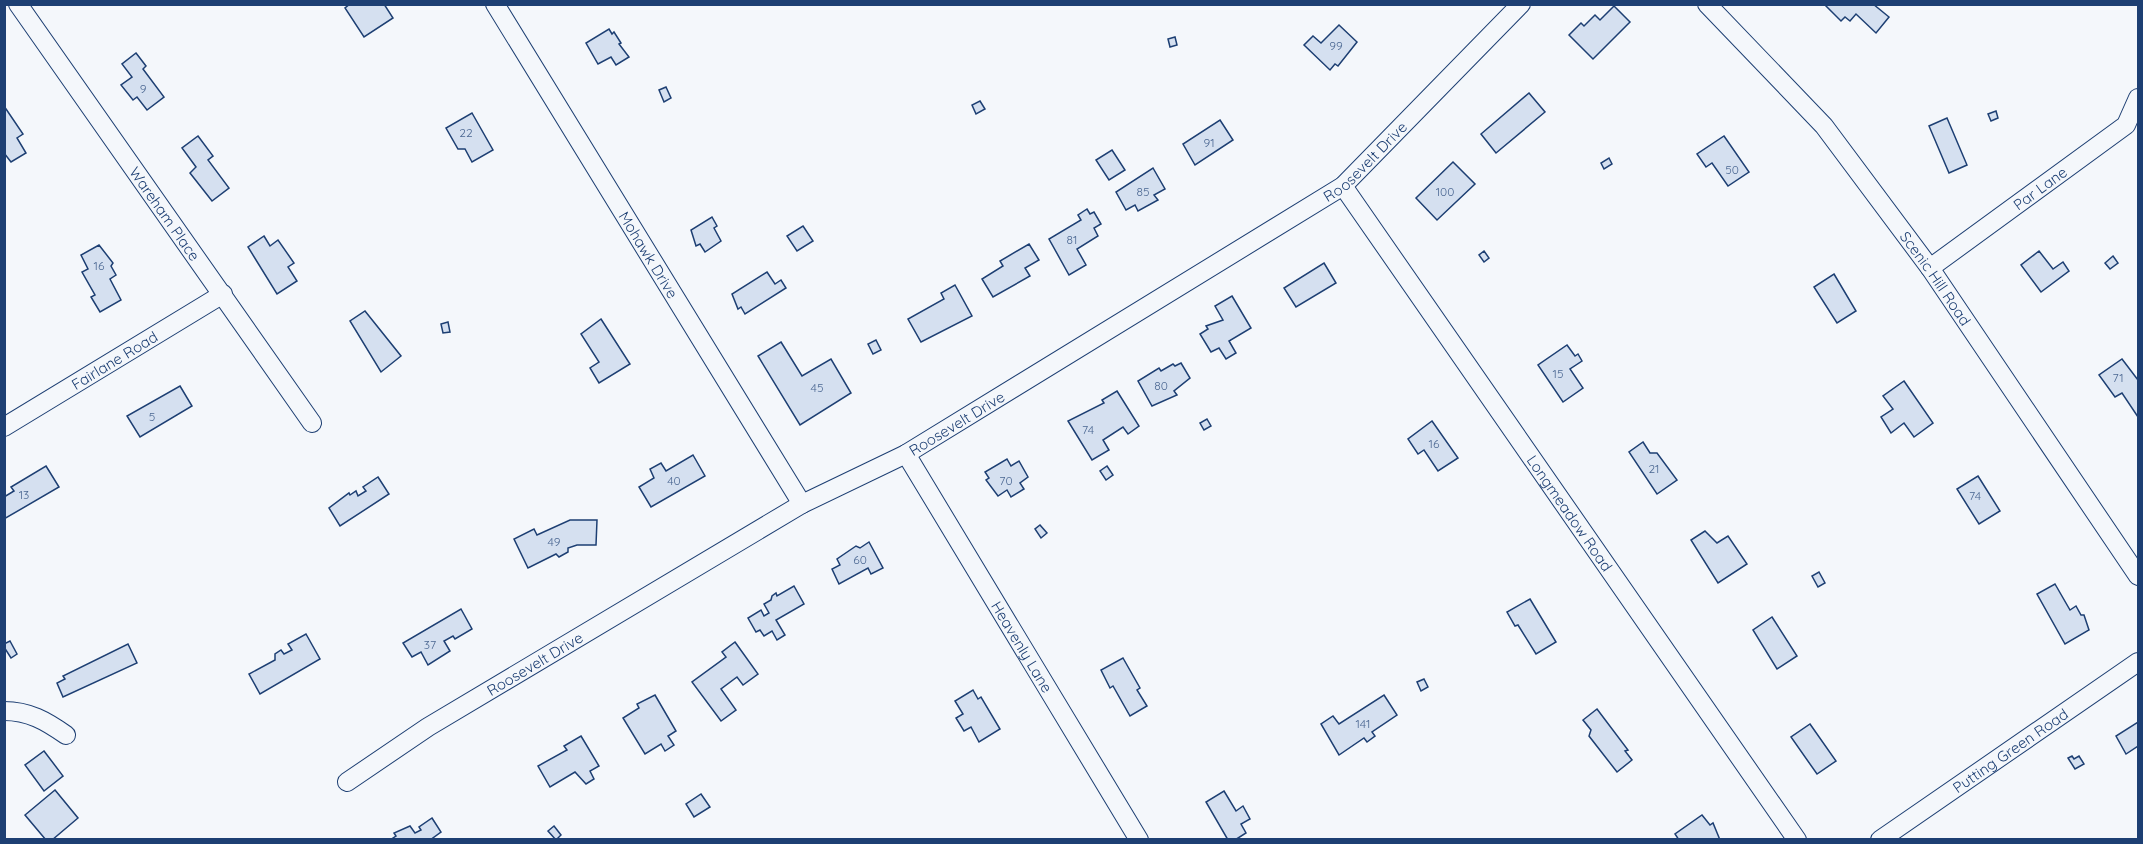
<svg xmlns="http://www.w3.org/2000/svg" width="2143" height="844" viewBox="0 0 2143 844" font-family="Quicksand,sans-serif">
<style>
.building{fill:#d5e0f0;stroke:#1d3f73;stroke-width:1.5}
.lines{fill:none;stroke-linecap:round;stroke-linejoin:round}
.minor-casing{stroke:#1d3f73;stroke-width:20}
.minor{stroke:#f4f7fb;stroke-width:18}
.labels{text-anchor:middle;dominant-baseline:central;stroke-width:4.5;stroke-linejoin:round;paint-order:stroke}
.number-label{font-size:12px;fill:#4b6792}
.street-label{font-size:15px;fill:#1d3f73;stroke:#f4f7fb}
</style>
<rect width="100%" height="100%" fill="#f4f7fb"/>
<g class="building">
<polygon points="350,4 384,4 393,18 364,37 345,8"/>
<polygon points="1824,4 1873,4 1889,17 1876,33 1856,14 1850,21 1845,17 1841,21"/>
<polygon points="1614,6 1630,22 1593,59 1569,35 1581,23 1584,26 1595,15 1600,20"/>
<polygon points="1339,25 1357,42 1338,66 1335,64 1330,70 1304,45 1313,36 1321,43"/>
<polygon points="609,29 612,34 614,32 621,43 619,44 629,57 616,65 611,57 598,64 586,43"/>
<polygon points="1175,37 1177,45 1170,47 1168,39"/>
<polygon points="136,53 146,66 143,69 164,97 147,110 137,97 133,100 121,85 132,77 122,64"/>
<polygon points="666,87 671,98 664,102 659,90"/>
<polygon points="1529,93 1545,112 1496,153 1481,134"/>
<polygon points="980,101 985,109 976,114 972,105"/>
<polygon points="4,106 23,134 17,138 26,153 11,162 4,153"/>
<polygon points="1996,111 1998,118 1991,121 1988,114"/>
<polygon points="472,113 493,150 472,162 465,149 458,149 446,128"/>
<polygon points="1947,118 1967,165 1949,173 1929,126"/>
<polygon points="1220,120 1233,140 1195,165 1183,144"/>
<polygon points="198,136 213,156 208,160 229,188 212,201 190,173 196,167 182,148"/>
<polygon points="1724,136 1749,172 1728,186 1712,163 1706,167 1697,154"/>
<polygon points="1112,150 1125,170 1109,180 1096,160"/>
<polygon points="1609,158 1612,164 1604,169 1601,163"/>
<polygon points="1453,162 1475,184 1437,220 1416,198"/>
<polygon points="1153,168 1165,189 1154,195 1158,200 1138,211 1135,205 1126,210 1116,192"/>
<polygon points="1087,209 1090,214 1094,212 1101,224 1094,228 1098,236 1077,249 1086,265 1069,275 1049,239 1081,220 1078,215"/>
<polygon points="712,217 717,226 714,228 721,241 705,252 700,244 696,246 691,230"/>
<polygon points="803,226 813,241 797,251 787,236"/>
<polygon points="264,236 270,246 278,240 294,263 288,267 297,281 277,294 248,247"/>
<polygon points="1029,244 1039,260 1025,268 1030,276 993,297 982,279 1003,266 1000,261"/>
<polygon points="99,245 113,263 111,266 116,275 110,279 121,300 100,312 91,297 95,295 82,272 88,269 81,255"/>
<polygon points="1484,251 1489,258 1484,262 1479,255"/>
<polygon points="2039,251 2053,269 2063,262 2069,271 2041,292 2021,265"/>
<polygon points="2113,256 2118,263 2110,269 2105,263"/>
<polygon points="1324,263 1336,283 1296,307 1284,288"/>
<polygon points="767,272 775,284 781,280 786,288 745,314 741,307 738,309 732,294"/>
<polygon points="1834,274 1856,311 1837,323 1814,287"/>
<polygon points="955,285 972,316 921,342 908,319 944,299 941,293"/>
<polygon points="1232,296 1251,328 1229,341 1236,353 1226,359 1219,348 1211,352 1200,334 1208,329 1206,326 1223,320 1215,306"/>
<polygon points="365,311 401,356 381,372 350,321"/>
<polygon points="601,319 630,364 599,383 590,368 599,362 581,334"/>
<polygon points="448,322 450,332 443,333 441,324"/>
<polygon points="876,340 881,350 873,354 868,344"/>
<polygon points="781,342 802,376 831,359 851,393 800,425 758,356"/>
<polygon points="1567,345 1575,356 1578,354 1582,361 1570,369 1583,388 1563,402 1538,365"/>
<polygon points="2122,359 2138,380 2138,417 2122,393 2115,397 2099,375"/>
<polygon points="1181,363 1190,378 1174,391 1177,395 1152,406 1138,381 1159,368 1161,371 1173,364 1175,366"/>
<polygon points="1904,381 1933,423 1914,437 1904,423 1891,433 1881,417 1893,409 1883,396"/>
<polygon points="180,386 192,406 140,437 127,416"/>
<polygon points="1117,391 1139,426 1128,434 1123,427 1103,440 1109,450 1092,460 1068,421 1104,403 1102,400"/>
<polygon points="1207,419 1211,426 1204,430 1200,423"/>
<polygon points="1432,421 1458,458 1438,471 1424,450 1418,454 1408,439"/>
<polygon points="1643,442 1650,453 1657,453 1677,480 1657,494 1629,452"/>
<polygon points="693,455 705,476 651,507 639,487 654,478 650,469 661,463 666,471"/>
<polygon points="1007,459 1011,466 1019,461 1028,477 1020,483 1024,489 1011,497 1007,490 998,496 986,480 989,478 985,472"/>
<polygon points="46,466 59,487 4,519 4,497 14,491 11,487"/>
<polygon points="1107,466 1113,475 1106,480 1100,471"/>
<polygon points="1978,476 2000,511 1979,524 1957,489"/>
<polygon points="378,477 389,494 340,526 329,508 349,493 350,495 356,491 358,496 366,491 363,487"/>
<polygon points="570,520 597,520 596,545 577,545 568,548 568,552 559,557 556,554 528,568 514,539 534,529 537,535"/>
<polygon points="1040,525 1047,533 1041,538 1035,529"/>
<polygon points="1705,531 1717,543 1728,536 1747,564 1718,583 1691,540"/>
<polygon points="869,542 883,568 871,574 868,568 839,584 832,569 840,565 837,559 856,546 860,548"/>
<polygon points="1819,572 1825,583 1818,587 1812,576"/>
<polygon points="2055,584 2070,610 2076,606 2081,615 2084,615 2089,630 2065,644 2037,594"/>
<polygon points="794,586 804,604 776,620 785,635 777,640 772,631 764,636 760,630 756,632 748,618 761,610 764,616 769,613 764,604 771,600 772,596 776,593 777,596"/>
<polygon points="1530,599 1556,642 1536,654 1518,625 1515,626 1507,612"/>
<polygon points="461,609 472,629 455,639 453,636 444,641 450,651 428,665 421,652 412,657 403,643"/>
<polygon points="1772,617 1797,656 1777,669 1753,630"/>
<polygon points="306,634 320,659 260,694 249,674 275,660 275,654 281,650 284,654 292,650 288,644"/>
<polygon points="10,641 17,654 11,658 4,647 4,644"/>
<polygon points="735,642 758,674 743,685 737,677 721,689 736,710 721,721 692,682 726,657 722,652"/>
<polygon points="128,644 137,663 63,697 57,683 65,679 63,676"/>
<polygon points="1123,658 1140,688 1137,690 1147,706 1130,716 1113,686 1110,688 1101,670"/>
<polygon points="1424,679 1428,687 1421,691 1417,682"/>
<polygon points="973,690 978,699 981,697 1000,729 979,742 971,727 964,731 956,718 963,714 955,701"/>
<polygon points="655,695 676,731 668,736 674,745 665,751 661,744 645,754 623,718 639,708 637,704"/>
<polygon points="1384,695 1397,715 1372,732 1375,736 1367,742 1364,738 1339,755 1321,724 1333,716 1339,724"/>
<polygon points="1597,709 1628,750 1625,751 1632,760 1617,772 1589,736 1591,730 1583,720"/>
<polygon points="2138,722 2138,746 2126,754 2116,736"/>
<polygon points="1810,724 1836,761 1817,774 1791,737"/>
<polygon points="581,736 599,766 590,771 594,779 586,784 575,772 550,787 538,766 567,750 564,746"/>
<polygon points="44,751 63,776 44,791 25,765"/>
<polygon points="2072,756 2074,759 2079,756 2084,764 2075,769 2068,758"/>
<polygon points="55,790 78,818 52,840 46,840 25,815"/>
<polygon points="1224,791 1236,811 1243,806 1250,819 1241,824 1246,833 1235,840 1228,840 1206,802"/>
<polygon points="701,794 710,807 694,817 686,804"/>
<polygon points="1702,815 1710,825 1713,823 1720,840 1679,840 1675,834"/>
<polygon points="432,818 441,832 430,840 390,840 396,836 394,833 410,826 415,833 421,830 419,827"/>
<polygon points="554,826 561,835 556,840 548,831"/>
</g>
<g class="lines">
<g class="minor-casing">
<g id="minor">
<path id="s1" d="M18,4L312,423"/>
<path id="s2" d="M495,4L802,504"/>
<path id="s3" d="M1707,4L1824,126L1930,268L2138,576"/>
<path id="s4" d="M1343,186L1797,840"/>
<path id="s5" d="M1930,268L2126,125L2138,98"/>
<path id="s6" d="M4,427L223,294"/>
<path id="s7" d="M906,454L1139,840"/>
<path d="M4,711C29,711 46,721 66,735"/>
<path id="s8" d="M347,782L428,727L802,504L906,454L1343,186L1521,4"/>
<path id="s9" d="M1880,840L2138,662"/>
</g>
</g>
<use href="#minor" class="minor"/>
</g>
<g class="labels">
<g class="number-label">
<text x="1336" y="45">99</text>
<text x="143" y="88">9</text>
<text x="466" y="132">22</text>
<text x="1209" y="142">91</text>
<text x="1732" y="169">50</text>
<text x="1143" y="191">85</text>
<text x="1445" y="191">100</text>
<text x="1072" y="239">81</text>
<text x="99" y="265">16</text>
<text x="1558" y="373">15</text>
<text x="2118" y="377">71</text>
<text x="1161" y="385">80</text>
<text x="817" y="387">45</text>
<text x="152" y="416">5</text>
<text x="1088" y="429">74</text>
<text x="1434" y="443">16</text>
<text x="1654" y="468">21</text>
<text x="674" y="480">40</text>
<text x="1006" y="480">70</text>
<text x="24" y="494">13</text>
<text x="1975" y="495">74</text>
<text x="554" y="541">49</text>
<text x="860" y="559">60</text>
<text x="430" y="644">37</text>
<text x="1363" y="723">141</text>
</g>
<g class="street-label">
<text stroke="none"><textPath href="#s8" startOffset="1194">Roosevelt Drive</textPath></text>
<text stroke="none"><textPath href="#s5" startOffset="136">Par Lane</textPath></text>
<text stroke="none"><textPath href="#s1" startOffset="256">Wareham Place</textPath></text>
<text stroke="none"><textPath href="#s2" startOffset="294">Mohawk Drive</textPath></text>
<text stroke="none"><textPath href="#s3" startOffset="358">Scenic Hill Road</textPath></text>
<text stroke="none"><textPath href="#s6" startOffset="129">Fairlane Road</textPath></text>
<text stroke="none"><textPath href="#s8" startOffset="708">Roosevelt Drive</textPath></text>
<text stroke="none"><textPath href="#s4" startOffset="398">Longmeadow Road</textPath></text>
<text stroke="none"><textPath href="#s7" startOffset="225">Heavenly Lane</textPath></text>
<text stroke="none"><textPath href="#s8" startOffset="222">Roosevelt Drive</textPath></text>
<text stroke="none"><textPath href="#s9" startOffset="158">Putting Green Road</textPath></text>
</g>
</g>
<rect width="2143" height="844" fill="none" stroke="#1d3f73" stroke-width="12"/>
</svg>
